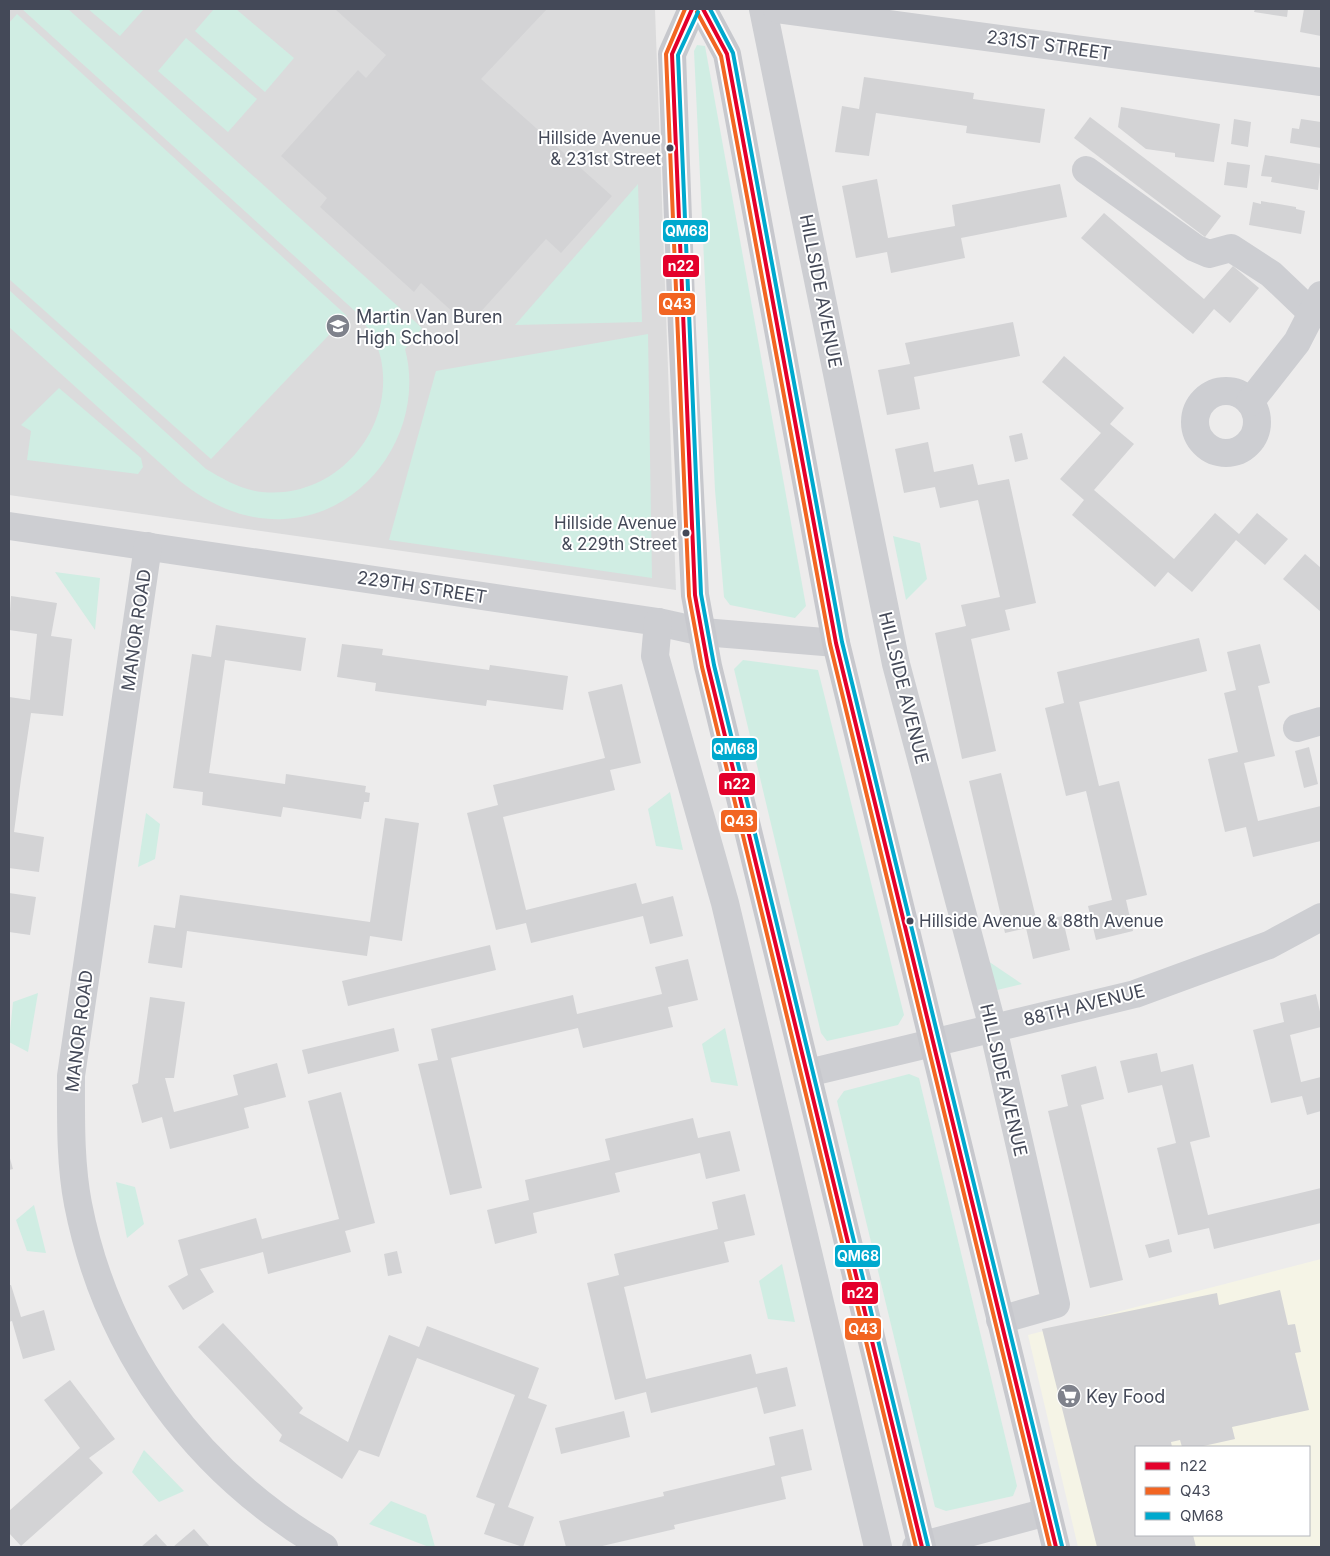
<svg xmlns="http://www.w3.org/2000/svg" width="1330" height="1556" viewBox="0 0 1330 1556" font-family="Inter,sans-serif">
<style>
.commercial{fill:#f5f4e6;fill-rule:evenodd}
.education{fill:#dbdbdc}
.green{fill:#d0ede3}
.building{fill:#d3d3d5}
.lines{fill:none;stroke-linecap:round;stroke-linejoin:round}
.minor{stroke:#cdced2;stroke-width:28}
.major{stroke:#c7c8cd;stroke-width:28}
.bus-1-casing{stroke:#fff;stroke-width:8}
.bus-2-casing{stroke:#fff;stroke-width:8}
.bus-3-casing{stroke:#fff;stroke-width:8}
.bus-1{stroke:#e4002b;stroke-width:4}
.bus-2{stroke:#f26522;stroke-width:4}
.bus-3{stroke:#00a9ce;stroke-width:4}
.bus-dot{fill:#444958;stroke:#fff;stroke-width:2}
.labels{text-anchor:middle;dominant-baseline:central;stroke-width:4;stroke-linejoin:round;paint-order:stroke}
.bus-label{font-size:17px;fill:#444958;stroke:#fff;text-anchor:end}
.street-label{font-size:18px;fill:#444958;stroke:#fff}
.poi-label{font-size:18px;fill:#444958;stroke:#fff;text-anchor:start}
.line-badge{stroke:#fff;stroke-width:2}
.badge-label{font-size:14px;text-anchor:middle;font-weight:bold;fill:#fff}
</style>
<rect width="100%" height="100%" fill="#edecec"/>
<path class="commercial" d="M1321,1259V1547H1078L1028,1335ZM1136,1447H1309V1535H1136Z"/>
<polygon class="education" points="9,9 655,9 676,590 9,495"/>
<g class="green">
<path d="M22,9H68L422,328L405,349C426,428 368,515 284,519C244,521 210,505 180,481L9,327V290L206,469C221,478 237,487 255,491C330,504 396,434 381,359C377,341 367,326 356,312Z"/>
<polygon points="88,9 144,9 120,36"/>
<polygon points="214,9 236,9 294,58 265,92 195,31"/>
<polygon points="17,14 347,316 211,459 9,279 9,23"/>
<polygon points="186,38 257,99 228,132 158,71"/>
<polygon points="697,45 705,46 806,606 795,618 730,605 724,597 715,490 694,51"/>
<polygon points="638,184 642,322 515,325"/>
<polygon points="648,334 652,578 389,540 436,371"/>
<polygon points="59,388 141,458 143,467 138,474 27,460 31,431 21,425"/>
<polygon points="893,536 920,543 927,579 906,600"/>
<polygon points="55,572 100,578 95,630"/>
<polygon points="743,660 818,670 904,1015 898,1025 827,1041 821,1033 734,669"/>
<polygon points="670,792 683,850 656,846 648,809"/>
<polygon points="146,813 160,824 155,859 138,867"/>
<polygon points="985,959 1022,984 993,991"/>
<polygon points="38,993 28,1052 9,1042 13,1002"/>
<polygon points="725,1028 738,1086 711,1082 702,1044"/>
<polygon points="909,1074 919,1078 1017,1486 1013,1496 946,1511 935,1507 837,1101 844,1091"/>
<polygon points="116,1182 135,1187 144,1224 127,1238"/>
<polygon points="34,1205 46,1253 27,1251 16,1220"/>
<polygon points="782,1264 795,1322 768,1319 759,1281"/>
<polygon points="144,1450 184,1491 159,1502 132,1472"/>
<polygon points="391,1501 426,1515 435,1547 429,1547 369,1524"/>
</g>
<g class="building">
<polygon points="335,9 547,9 481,79 612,196 561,253 546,239 468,326 421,283 414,292 320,207 327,198 281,156 358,70 366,78 386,55"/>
<polygon points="1255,9 1288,9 1287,17 1254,12"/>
<polygon points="1304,9 1321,9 1321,36 1300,32"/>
<polygon points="864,77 974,93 973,99 1045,109 1040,143 966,133 967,126 876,113 869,156 835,152 842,106 859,109"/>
<polygon points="1121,107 1220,124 1214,162 1175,157 1175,153 1146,149 1118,127"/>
<polygon points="1090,117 1221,216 1205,237 1074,138"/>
<polygon points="1234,119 1251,122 1248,147 1231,144"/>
<polygon points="1301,119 1321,122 1321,148 1290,143 1292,128 1299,129"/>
<polygon points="1265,155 1321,164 1318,190 1271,182 1272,177 1261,176"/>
<polygon points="1227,162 1250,165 1247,188 1224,185"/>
<polygon points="877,179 888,238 955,226 952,205 1060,184 1067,217 961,238 965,258 891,273 887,252 856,258 842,186"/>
<polygon points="1261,201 1296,207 1296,209 1305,211 1301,234 1249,225 1253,202 1261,204"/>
<polygon points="1104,213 1204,299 1233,266 1259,288 1230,323 1214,309 1193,334 1081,238"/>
<polygon points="1013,322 1020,356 914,377 920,409 887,415 878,370 910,364 905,343"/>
<polygon points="1064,356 1124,408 1110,424 1134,444 1094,490 1174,559 1215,513 1239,534 1257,513 1288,539 1265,565 1236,540 1192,592 1168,572 1155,587 1072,515 1084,500 1060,479 1101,433 1042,382"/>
<polygon points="1022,433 1028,459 1015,462 1009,436"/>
<polygon points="928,442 934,472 973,464 978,485 1009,479 1036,603 1005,610 1010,630 971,639 996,751 962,759 935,633 966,626 961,605 1000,597 978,500 940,508 935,487 904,493 895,449"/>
<polygon points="1305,554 1321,568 1321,612 1283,579"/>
<polygon points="11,596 57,603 51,636 72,639 63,716 31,713 21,779 14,832 44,837 39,872 9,868 9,697 30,700 37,634 9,630"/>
<polygon points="216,625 306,638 301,671 225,660 209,773 285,784 286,774 366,786 365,792 370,793 369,802 364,802 361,819 283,807 281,817 202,805 203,792 173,788 192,654 211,657"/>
<polygon points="1199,638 1207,671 1079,702 1099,786 1119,781 1147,895 1126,900 1133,931 1096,940 1088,906 1112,900 1086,791 1066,796 1045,708 1064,703 1057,672"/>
<polygon points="342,644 383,649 382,655 489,670 490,665 568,676 563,710 487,700 486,706 375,691 376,683 337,677"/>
<polygon points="1260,644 1270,683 1258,686 1275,756 1244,763 1258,821 1321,806 1321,841 1253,857 1246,827 1225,832 1208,759 1238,752 1224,693 1236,690 1227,652"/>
<polygon points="622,684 641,763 610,770 615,790 503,817 526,910 636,883 642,904 673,896 683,936 650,944 643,916 531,943 526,923 496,930 467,813 498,805 493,785 605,758 588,692"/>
<polygon points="1309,747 1318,784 1304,788 1295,751"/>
<polygon points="1001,773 1037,922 1062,916 1070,950 1033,959 1026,928 1005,933 969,781"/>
<polygon points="385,818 419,823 402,941 370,936 367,956 187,931 182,968 148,963 154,925 175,928 180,895 370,922"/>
<polygon points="9,893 36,897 30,935 9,932"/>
<polygon points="490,945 496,970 348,1006 342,981"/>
<polygon points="688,959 698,1000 668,1007 673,1027 583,1048 578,1028 451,1058 482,1188 450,1195 418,1064 438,1060 431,1029 573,995 577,1014 662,994 655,967"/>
<polygon points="1316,994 1321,1016 1321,1027 1290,1035 1301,1082 1321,1077 1321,1111 1307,1115 1302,1096 1271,1103 1253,1030 1284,1022 1280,1003"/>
<polygon points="150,997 185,1002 174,1078 165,1078 174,1112 238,1095 233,1075 277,1063 286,1097 244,1108 249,1128 170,1149 162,1117 142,1123 132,1085 138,1083"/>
<polygon points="394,1028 399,1051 308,1074 302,1050"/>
<polygon points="1157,1053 1161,1072 1193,1064 1210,1137 1190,1142 1208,1215 1321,1188 1321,1223 1214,1249 1209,1228 1178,1235 1157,1148 1176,1143 1162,1085 1128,1093 1120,1061"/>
<polygon points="1096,1066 1104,1099 1081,1105 1123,1280 1090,1288 1048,1111 1068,1106 1061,1075"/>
<polygon points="341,1092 375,1223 345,1231 351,1252 268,1274 263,1252 200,1269 214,1292 183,1310 168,1286 188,1275 178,1240 256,1218 262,1239 339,1219 308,1101"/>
<polygon points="693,1118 698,1138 730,1131 740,1171 706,1179 700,1153 615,1173 620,1192 533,1213 537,1233 495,1244 487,1210 529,1200 525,1180 610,1160 605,1139"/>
<polygon points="9,1155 13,1169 9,1170"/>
<polygon points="745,1194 755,1235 724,1242 729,1262 624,1287 646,1379 751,1354 756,1374 787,1367 796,1406 764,1414 757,1387 651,1413 646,1392 615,1400 587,1283 619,1275 614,1254 718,1229 712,1202"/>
<polygon points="1169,1239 1172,1252 1149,1258 1145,1245"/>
<polygon points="397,1251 402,1273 388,1276 384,1254"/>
<polygon points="9,1285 11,1285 21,1317 44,1310 55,1350 23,1359 12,1321 9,1322"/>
<polygon points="1280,1290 1288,1325 1295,1324 1301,1352 1295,1353 1309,1410 1232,1427 1235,1439 1199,1447 1182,1447 1180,1440 1171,1442 1172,1447 1136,1447 1136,1535 1193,1535 1196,1547 1097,1547 1042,1329 1217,1293 1219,1305"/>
<polygon points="223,1323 303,1408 299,1413 348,1442 389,1335 419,1347 427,1326 539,1368 528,1398 547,1405 508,1507 534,1517 523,1547 484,1534 495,1504 476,1497 515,1395 417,1358 379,1457 359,1450 342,1479 279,1441 282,1435 198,1347"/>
<polygon points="70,1380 115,1439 89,1458 103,1473 21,1546 9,1533 9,1511 80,1448 44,1400"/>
<polygon points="624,1411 630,1437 561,1454 555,1428"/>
<polygon points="803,1429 812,1470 781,1477 786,1499 674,1525 675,1529 598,1547 566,1547 559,1521 664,1496 663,1492 775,1465 769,1437"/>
<polygon points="194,1529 210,1547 173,1547"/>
<polygon points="156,1534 168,1547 141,1547"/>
</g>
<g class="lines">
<g class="minor">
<polyline points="763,9 896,664 993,1028 1056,1304 1000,1320"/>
<polyline points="777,9 1321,82"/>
<polyline points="1086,170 1195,248 1209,254 1231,248 1271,274 1312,313"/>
<circle cx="1226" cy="422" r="31"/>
<polyline points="1250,402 1297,342 1321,295"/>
<polyline points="9,526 658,622 703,632 836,643"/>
<path d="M148,546L71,1076C71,1119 70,1162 78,1204C107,1352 196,1471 324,1547"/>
<polyline points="658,622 655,656 725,903 878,1547"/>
<polyline points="1297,728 1321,721"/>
<polyline points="808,1073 1135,994 1269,945 1321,917"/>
<polyline points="916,1547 1047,1512"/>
</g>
<g class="major">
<polyline points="692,9 672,54 682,329 695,595 708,666 922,1547"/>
<polyline points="703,9 727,54 836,643 1056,1547"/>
</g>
<g class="bus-1-casing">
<g id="bus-1">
<polyline points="692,9 672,54 695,595 708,666 922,1547"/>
<polyline points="703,9 727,54 836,643 1056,1547"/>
</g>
</g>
<g class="bus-2-casing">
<g id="bus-2">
<polyline points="685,9 666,54 689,596 702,667 916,1547"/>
<polyline points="697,12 721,56 830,644 1050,1547"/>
</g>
</g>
<g class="bus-3-casing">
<g id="bus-3">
<polyline points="710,9 733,53 842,642 1062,1546"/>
<polyline points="698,12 678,55 701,594 714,665 928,1546"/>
</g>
</g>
<use href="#bus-1" class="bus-1"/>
<use href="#bus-2" class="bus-2"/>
<use href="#bus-3" class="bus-3"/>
</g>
<defs>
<g id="school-disc" transform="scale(1.25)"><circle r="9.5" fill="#7f828c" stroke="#fff"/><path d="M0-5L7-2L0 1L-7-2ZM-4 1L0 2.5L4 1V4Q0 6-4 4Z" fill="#fff"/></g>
<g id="supermarket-disc" transform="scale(1.25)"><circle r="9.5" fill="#7f828c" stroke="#fff"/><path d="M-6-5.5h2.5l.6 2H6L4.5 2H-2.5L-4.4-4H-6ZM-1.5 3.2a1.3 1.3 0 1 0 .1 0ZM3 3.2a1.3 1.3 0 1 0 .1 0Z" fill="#fff"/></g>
</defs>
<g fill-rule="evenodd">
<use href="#school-disc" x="338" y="326"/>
<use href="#supermarket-disc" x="1069" y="1396"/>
</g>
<g class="bus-dot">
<circle cx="670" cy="148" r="4.5"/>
<circle cx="686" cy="533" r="4.5"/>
<circle cx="910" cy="921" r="4.5"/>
</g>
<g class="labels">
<g class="bus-label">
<text x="661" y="138">Hillside Avenue<tspan x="661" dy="21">&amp; 231st Street</tspan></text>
<text x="677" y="523">Hillside Avenue<tspan x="677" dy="21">&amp; 229th Street</tspan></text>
<text x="919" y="921" text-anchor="start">Hillside Avenue &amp; 88th Avenue</text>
</g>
<g class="street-label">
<text transform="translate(1049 45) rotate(8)">231ST STREET</text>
<text transform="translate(821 291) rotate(79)">HILLSIDE AVENUE</text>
<text transform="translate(422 587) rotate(9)">229TH STREET</text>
<text transform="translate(136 630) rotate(-82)">MANOR ROAD</text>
<text transform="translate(904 688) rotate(76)">HILLSIDE AVENUE</text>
<text transform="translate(1084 1005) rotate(-14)">88TH AVENUE</text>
<text transform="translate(79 1031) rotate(-83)">MANOR ROAD</text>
<text transform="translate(1004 1080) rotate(77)">HILLSIDE AVENUE</text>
</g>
<g class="poi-label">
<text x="356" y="316">Martin Van Buren<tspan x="356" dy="21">High School</tspan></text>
<text x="1086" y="1396">Key Food</text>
</g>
</g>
<g class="line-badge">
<rect x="662" y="219" width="47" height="24" rx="5" fill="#00a9ce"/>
<rect x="662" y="254" width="38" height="24" rx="5" fill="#e4002b"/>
<rect x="658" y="292" width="38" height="24" rx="5" fill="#f26522"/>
<rect x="711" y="737" width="47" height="24" rx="5" fill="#00a9ce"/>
<rect x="718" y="772" width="38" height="24" rx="5" fill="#e4002b"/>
<rect x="720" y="809" width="38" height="24" rx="5" fill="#f26522"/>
<rect x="834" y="1244" width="47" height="24" rx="5" fill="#00a9ce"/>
<rect x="841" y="1281" width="38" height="24" rx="5" fill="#e4002b"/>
<rect x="844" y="1317" width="38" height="24" rx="5" fill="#f26522"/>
</g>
<g class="badge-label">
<text x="686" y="236">QM68</text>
<text x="681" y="271">n22</text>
<text x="677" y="309">Q43</text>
<text x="734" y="754">QM68</text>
<text x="737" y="789">n22</text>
<text x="739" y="826">Q43</text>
<text x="858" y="1261">QM68</text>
<text x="860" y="1298">n22</text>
<text x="863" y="1334">Q43</text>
</g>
<rect width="1330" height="1556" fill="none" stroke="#444958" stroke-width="20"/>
<rect x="1135" y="1446" width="175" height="90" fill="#ffffff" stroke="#b4b6bc"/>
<rect x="1145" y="1462" width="25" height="8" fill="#e4002b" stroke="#b4b6bc"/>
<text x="1180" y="1471" font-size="15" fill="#444958">n22</text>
<rect x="1145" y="1487" width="25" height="8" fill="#f26522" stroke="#b4b6bc"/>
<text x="1180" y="1496" font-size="15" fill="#444958">Q43</text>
<rect x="1145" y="1512" width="25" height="8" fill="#00a9ce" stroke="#b4b6bc"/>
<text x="1180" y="1521" font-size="15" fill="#444958">QM68</text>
</svg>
